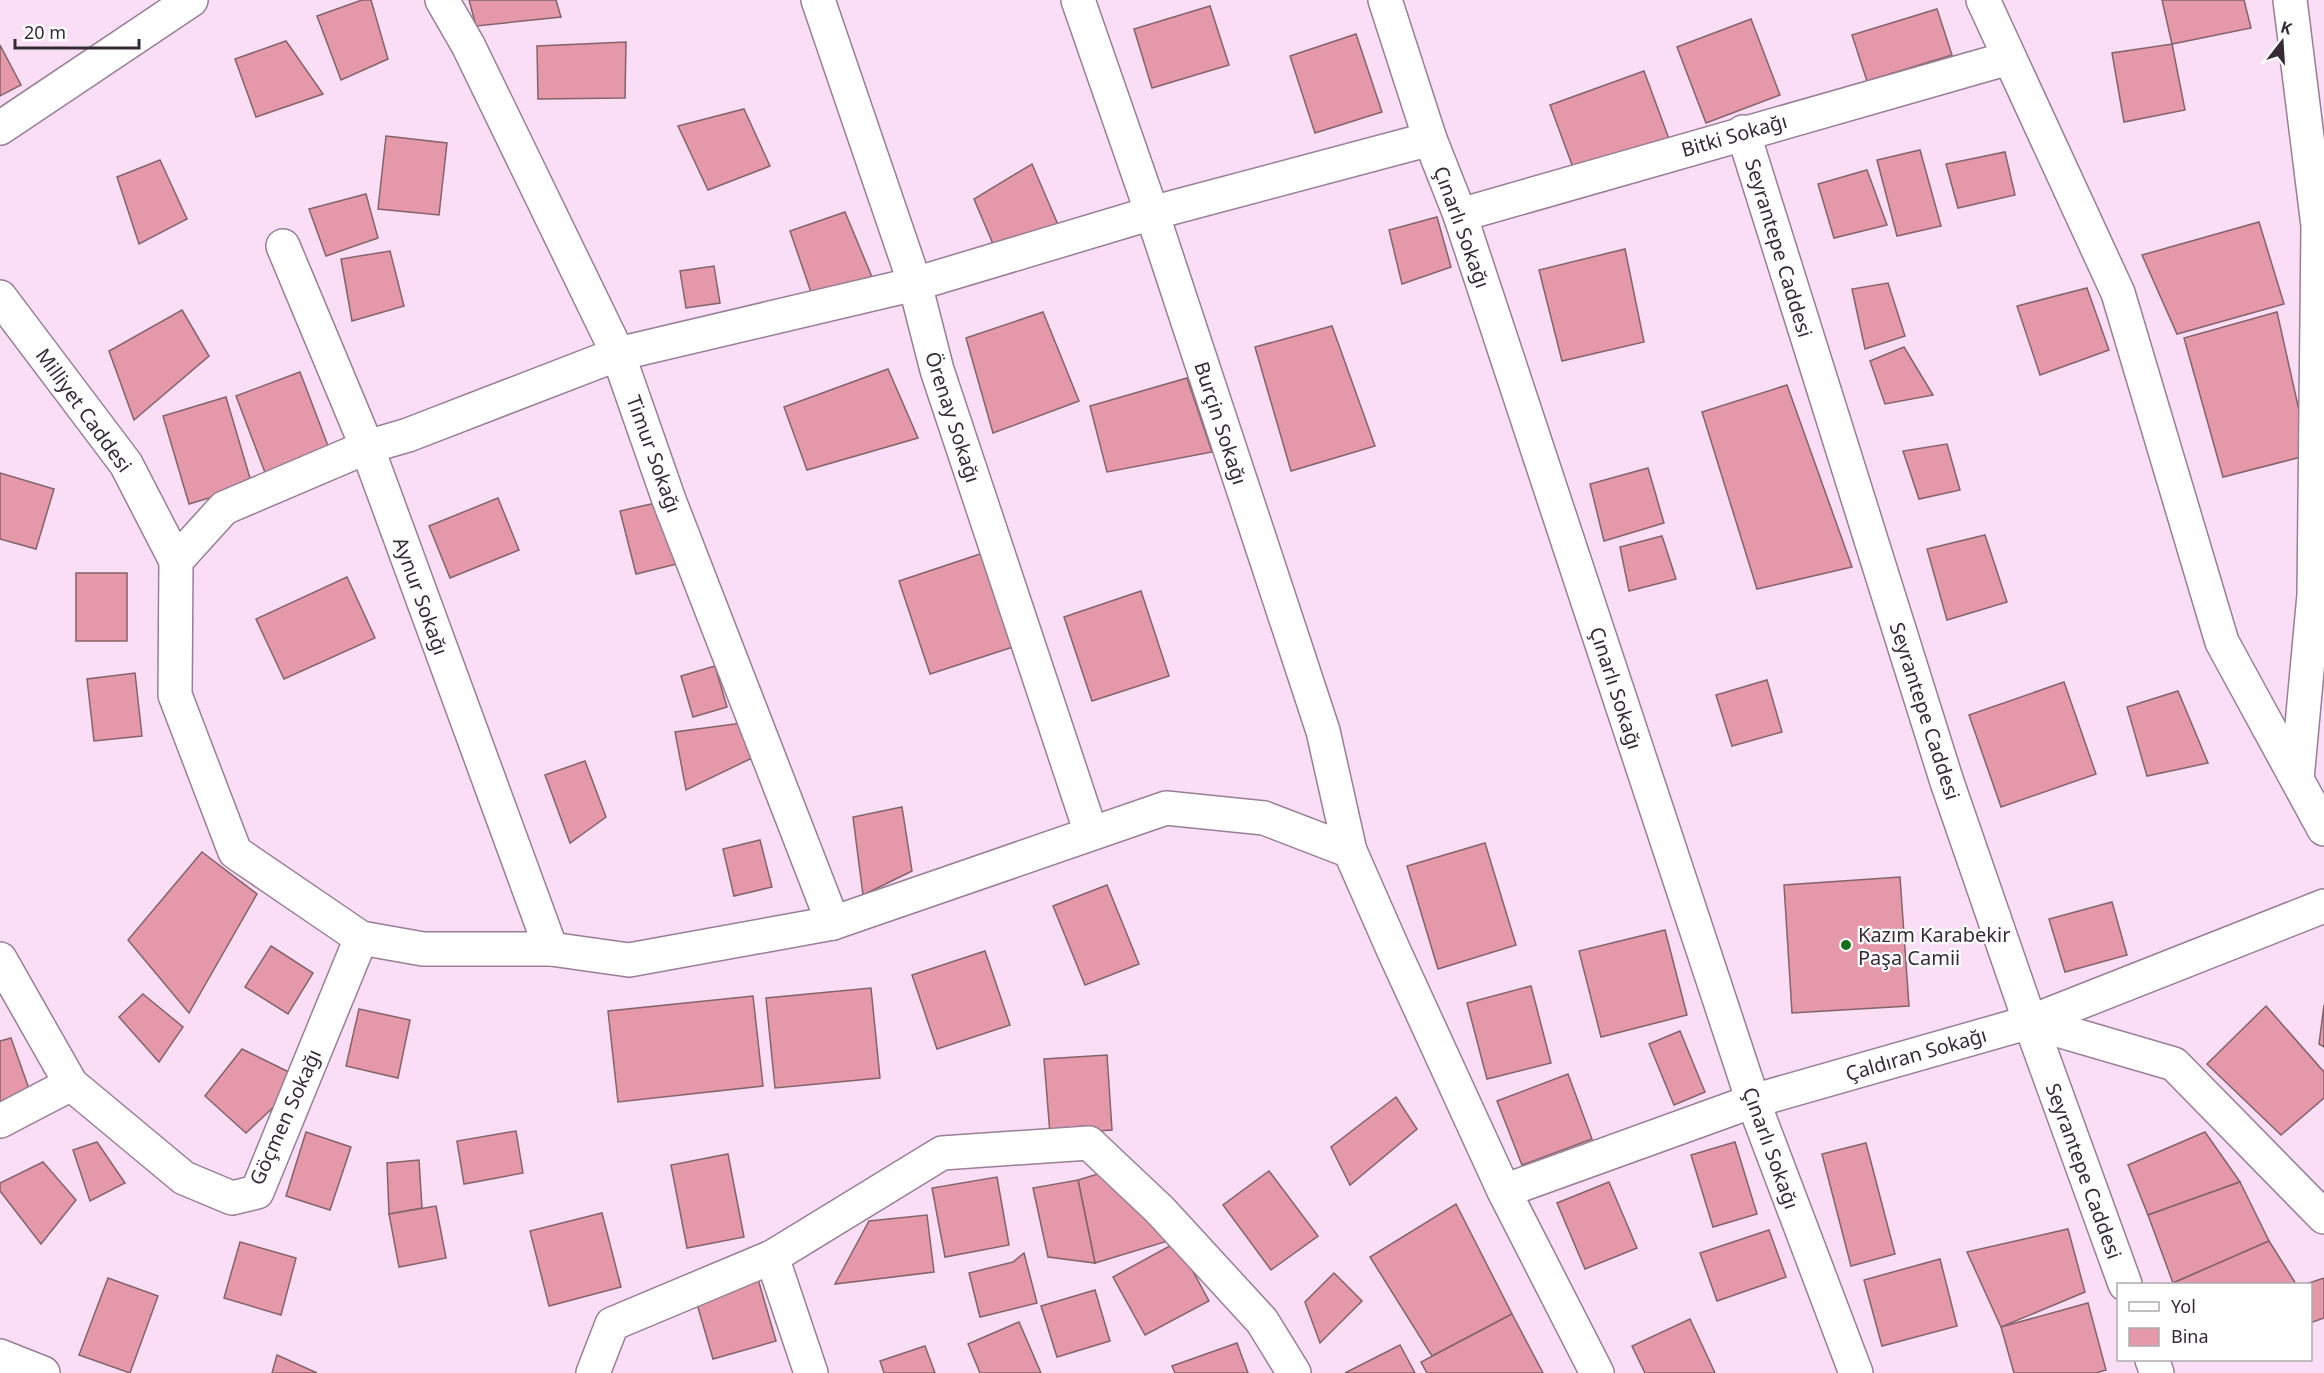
<svg xmlns="http://www.w3.org/2000/svg" width="2324" height="1373" viewBox="0 0 2324 1373" font-family="'Noto Sans',sans-serif">
<style>
.building{fill:#e498a9;stroke:#84636a;stroke-width:1.5}
.lines{fill:none;stroke-linecap:round;stroke-linejoin:round}
.minor-casing{stroke:#987f95;stroke-width:36}
.minor{stroke:#fff;stroke-width:33}
.poi-dot{fill:#15701c;stroke:#fff;stroke-width:2}
.labels{text-anchor:middle;dominant-baseline:central;stroke-width:4.5;stroke-linejoin:round;paint-order:stroke}
.street-label{font-size:20px;fill:#362b35;stroke:#fff}
.poi-label{font-size:20px;fill:#362b35;stroke:#fff;text-anchor:start}
</style>
<rect width="100%" height="100%" fill="#f9def6"/>
<g class="building">
<polygon points="362,0 371,0 388,59 341,80 317,16"/>
<polygon points="469,0 556,0 561,17 476,26"/>
<polygon points="2162,0 2244,0 2251,28 2172,44"/>
<polygon points="1210,6 1229,65 1152,88 1134,29"/>
<polygon points="1937,9 1952,55 1867,81 1852,35"/>
<polygon points="1751,19 1780,95 1706,123 1677,47"/>
<polygon points="1356,34 1382,112 1315,133 1290,56"/>
<polygon points="286,41 323,94 256,117 235,59"/>
<polygon points="626,42 625,98 538,99 537,46"/>
<polygon points="2172,44 2185,110 2124,122 2112,53"/>
<polygon points="0,45 21,85 0,96"/>
<polygon points="1644,71 1669,139 1575,173 1550,105"/>
<polygon points="744,109 770,166 708,190 678,126"/>
<polygon points="386,136 447,143 439,215 378,209"/>
<polygon points="1920,150 1941,226 1897,236 1877,160"/>
<polygon points="2005,152 2015,195 1958,208 1946,164"/>
<polygon points="160,160 187,219 139,244 117,177"/>
<polygon points="1032,164 1059,227 996,251 974,199"/>
<polygon points="1867,170 1887,225 1834,238 1818,184"/>
<polygon points="366,194 378,238 326,256 309,209"/>
<polygon points="845,212 872,277 811,292 790,231"/>
<polygon points="1437,217 1451,267 1402,284 1389,230"/>
<polygon points="2259,222 2284,304 2177,334 2142,255"/>
<polygon points="1625,249 1644,342 1562,361 1539,270"/>
<polygon points="390,251 404,306 352,321 341,259"/>
<polygon points="714,266 720,303 686,308 680,271"/>
<polygon points="1888,283 1905,336 1865,349 1852,289"/>
<polygon points="2087,288 2109,350 2040,375 2017,306"/>
<polygon points="182,310 209,356 134,420 109,351"/>
<polygon points="1043,312 1079,401 993,433 966,338"/>
<polygon points="2277,312 2309,455 2223,477 2184,338"/>
<polygon points="1332,326 1375,446 1291,471 1255,347"/>
<polygon points="1904,347 1933,395 1885,404 1870,361"/>
<polygon points="888,369 918,438 807,470 784,407"/>
<polygon points="300,372 330,451 266,475 236,396"/>
<polygon points="1187,378 1212,452 1107,472 1090,406"/>
<polygon points="1787,385 1852,567 1757,589 1702,412"/>
<polygon points="226,397 252,485 189,504 163,416"/>
<polygon points="1947,444 1960,490 1919,499 1903,451"/>
<polygon points="1648,468 1664,523 1604,541 1590,484"/>
<polygon points="0,473 54,489 36,549 0,539"/>
<polygon points="498,498 519,550 450,578 429,526"/>
<polygon points="669,500 685,562 636,574 620,511"/>
<polygon points="1985,535 2007,602 1947,620 1927,549"/>
<polygon points="1662,536 1676,579 1629,591 1620,547"/>
<polygon points="983,553 1013,647 930,674 899,581"/>
<rect x="76" y="573" width="51" height="68"/>
<polygon points="347,577 375,638 284,679 256,619"/>
<polygon points="1141,591 1169,676 1092,701 1064,617"/>
<polygon points="715,666 727,707 693,717 681,676"/>
<polygon points="135,673 142,736 94,741 87,679"/>
<polygon points="1767,680 1782,732 1732,746 1716,695"/>
<polygon points="2064,682 2096,774 2001,807 1969,715"/>
<polygon points="2178,691 2208,763 2147,776 2127,707"/>
<polygon points="742,723 752,758 686,790 675,732"/>
<polygon points="585,761 606,817 570,843 545,775"/>
<polygon points="902,807 912,871 863,895 853,817"/>
<polygon points="760,840 772,887 734,896 723,849"/>
<polygon points="1485,843 1516,945 1438,969 1407,866"/>
<polygon points="202,852 257,894 189,1013 128,940"/>
<polygon points="1900,877 1909,1006 1792,1013 1784,885"/>
<polygon points="1107,885 1139,964 1085,985 1053,906"/>
<polygon points="2112,902 2127,955 2065,972 2049,919"/>
<polygon points="1665,930 1687,1015 1601,1037 1579,951"/>
<polygon points="271,946 313,973 288,1014 245,987"/>
<polygon points="985,951 1010,1025 937,1049 912,975"/>
<polygon points="1531,986 1551,1063 1487,1079 1467,1003"/>
<polygon points="871,988 880,1078 775,1088 766,998"/>
<polygon points="143,994 183,1027 159,1062 119,1017"/>
<polygon points="753,996 763,1086 618,1102 608,1011"/>
<polygon points="2324,1005 2324,1047 2319,1044"/>
<polygon points="2266,1006 2324,1072 2324,1098 2281,1135 2207,1064"/>
<polygon points="359,1009 410,1020 398,1078 346,1066"/>
<polygon points="1680,1031 1705,1092 1674,1105 1649,1044"/>
<polygon points="11,1038 34,1103 0,1109 0,1041"/>
<polygon points="242,1049 303,1079 246,1133 205,1096"/>
<polygon points="1107,1055 1112,1130 1050,1134 1044,1059"/>
<polygon points="1568,1074 1592,1139 1522,1165 1497,1101"/>
<polygon points="1396,1097 1417,1129 1350,1185 1331,1147"/>
<polygon points="516,1131 523,1173 464,1184 457,1141"/>
<polygon points="306,1132 351,1147 330,1210 286,1196"/>
<polygon points="2205,1132 2240,1182 2148,1215 2128,1165"/>
<polygon points="97,1142 125,1183 90,1201 73,1150"/>
<polygon points="1735,1142 1757,1214 1713,1227 1691,1155"/>
<polygon points="1866,1143 1895,1254 1851,1266 1822,1154"/>
<polygon points="728,1154 744,1237 687,1248 671,1165"/>
<polygon points="419,1160 422,1208 389,1214 387,1163"/>
<polygon points="43,1162 76,1200 41,1244 0,1191 0,1183"/>
<polygon points="1269,1171 1318,1236 1271,1270 1223,1205"/>
<polygon points="1101,1173 1168,1241 1095,1263 1078,1180"/>
<polygon points="997,1177 1009,1245 945,1257 932,1188"/>
<polygon points="1078,1180 1095,1263 1048,1257 1033,1188"/>
<polygon points="1609,1182 1637,1248 1585,1269 1557,1203"/>
<polygon points="2240,1182 2269,1241 2173,1283 2148,1215"/>
<polygon points="1456,1204 1512,1314 1432,1356 1370,1257"/>
<polygon points="436,1206 446,1258 399,1267 389,1214"/>
<polygon points="602,1213 621,1287 549,1306 530,1231"/>
<polygon points="927,1215 934,1272 835,1284 869,1221"/>
<polygon points="2068,1229 2085,1292 2001,1327 1967,1252"/>
<polygon points="1769,1230 1786,1277 1717,1301 1700,1253"/>
<polygon points="2269,1241 2296,1284 2174,1284 2173,1283"/>
<polygon points="240,1242 296,1258 281,1315 224,1298"/>
<polygon points="1177,1242 1209,1301 1145,1335 1113,1277"/>
<polygon points="1024,1253 1037,1303 980,1317 969,1273 1013,1262"/>
<polygon points="1940,1259 1957,1326 1882,1346 1864,1280"/>
<polygon points="1334,1273 1362,1301 1320,1343 1305,1302"/>
<polygon points="108,1278 158,1296 130,1373 79,1355"/>
<polygon points="2324,1278 2324,1318 2310,1323 2310,1284 2306,1284"/>
<polygon points="758,1279 776,1341 713,1359 695,1297"/>
<polygon points="1095,1290 1110,1341 1057,1357 1041,1306"/>
<polygon points="2088,1303 2106,1370 2096,1373 2014,1373 2001,1327"/>
<polygon points="1512,1314 1543,1373 1427,1373 1421,1362"/>
<polygon points="1690,1319 1715,1373 1645,1373 1632,1346"/>
<polygon points="1019,1322 1041,1373 980,1373 968,1344"/>
<polygon points="1237,1343 1248,1373 1175,1373 1172,1366"/>
<polygon points="1400,1345 1415,1373 1345,1373"/>
<polygon points="925,1346 935,1373 884,1373 880,1361"/>
<polygon points="277,1355 317,1373 272,1373"/>
</g>
<g class="lines">
<g class="minor-casing">
<g id="minor">
<polyline points="442,0 468,45 618,354 669,500 833,923"/>
<polyline points="818,0 915,284 937,370 1091,833"/>
<polyline points="1078,0 1152,213 1323,731 1350,851"/>
<polyline points="1385,0 1430,139 1460,215 1753,1101 1856,1373"/>
<polyline points="1983,0 2118,293 2222,642 2324,829"/>
<polyline points="2290,0 2318,226 2314,595 2297,779"/>
<polyline points="0,128 191,0"/>
<polyline points="1743,132 1947,782 2030,1022 2125,1284"/>
<polyline points="1430,139 1152,213 915,284 618,354 408,435 367,447 224,508 176,561 175,695 235,852 361,938 423,949 551,949 629,960 833,923 1166,808 1264,818 1350,851 1393,949 1504,1191 1597,1373"/>
<polyline points="1460,215 2009,58"/>
<polyline points="283,246 367,447 551,949"/>
<polyline points="0,297 126,464 176,561"/>
<polyline points="0,959 71,1084 184,1178 232,1198 257,1192 361,938"/>
<polyline points="2030,1022 2174,1064 2324,1217"/>
<polyline points="0,1121 71,1084"/>
<polyline points="1504,1191 1753,1101 2030,1022 2324,906"/>
<polyline points="772,1257 811,1373"/>
<polyline points="0,1356 43,1373"/>
<polyline points="2152,1360 2157,1373"/>
<polyline points="593,1373 612,1324 772,1257 942,1153 1089,1143 1160,1210 1262,1321 1294,1373"/>
</g>
</g>
<use href="#minor" class="minor"/>
</g>
<circle class="poi-dot" cx="1846" cy="945" r="6"/>
<g class="labels">
<g class="street-label">
<text transform="translate(1734 135) rotate(-16)">Bitki Sokağı</text>
<text transform="translate(1462 227) rotate(70)">Çınarlı Sokağı</text>
<text transform="translate(1779 248) rotate(73)">Seyrantepe Caddesi</text>
<text transform="translate(84 410) rotate(54)">Milliyet Caddesi</text>
<text transform="translate(953 417) rotate(72)">Örenay Sokağı</text>
<text transform="translate(1221 423) rotate(72)">Burçin Sokağı</text>
<text transform="translate(654 454) rotate(70)">Timur Sokağı</text>
<text transform="translate(421 596) rotate(70)">Aynur Sokağı</text>
<text transform="translate(1616 688) rotate(72)">Çınarlı Sokağı</text>
<text transform="translate(1925 711) rotate(72)">Seyrantepe Caddesi</text>
<text transform="translate(1916 1054) rotate(-16)">Çaldıran Sokağı</text>
<text transform="translate(285 1117) rotate(-66)">Göçmen Sokağı</text>
<text transform="translate(1771 1148) rotate(70)">Çınarlı Sokağı</text>
<text transform="translate(2084 1171) rotate(70)">Seyrantepe Caddesi</text>
</g>
<g class="poi-label">
<text x="1858" y="934">Kazım Karabekir<tspan x="1858" dy="23">Paşa Camii</tspan></text>
</g>
</g>
<rect x="2117" y="1283" width="195" height="78" fill="#ffffff" stroke="#afaaae" stroke-width="1.5"/>
<rect x="2129" y="1302" width="30" height="9" fill="#ffffff" stroke="#afaaae" stroke-width="1.5"/>
<text x="2171" y="1313" font-size="18" fill="#362b35">Yol</text>
<rect x="2129" y="1328" width="30" height="18" fill="#e498a9" stroke="#afaaae" stroke-width="1.5"/>
<text x="2171" y="1343" font-size="18" fill="#362b35">Bina</text>
<g transform="translate(2282 42) rotate(17)" stroke="#ffffff" stroke-width="4.5" paint-order="stroke">
<path d="M0-4.5L10 22L0 15L-10 22Z" fill="#362b35"/>
<text y="-9" font-size="16" font-weight="bold" text-anchor="middle" fill="#362b35">K</text>
</g>
<path d="M15 39v9h124v-9" fill="none" stroke="#362b35" stroke-width="3"/>
<text x="24" y="39" font-size="18" fill="#362b35" stroke="#ffffff" stroke-width="4.5" paint-order="stroke">20 m</text>
</svg>
